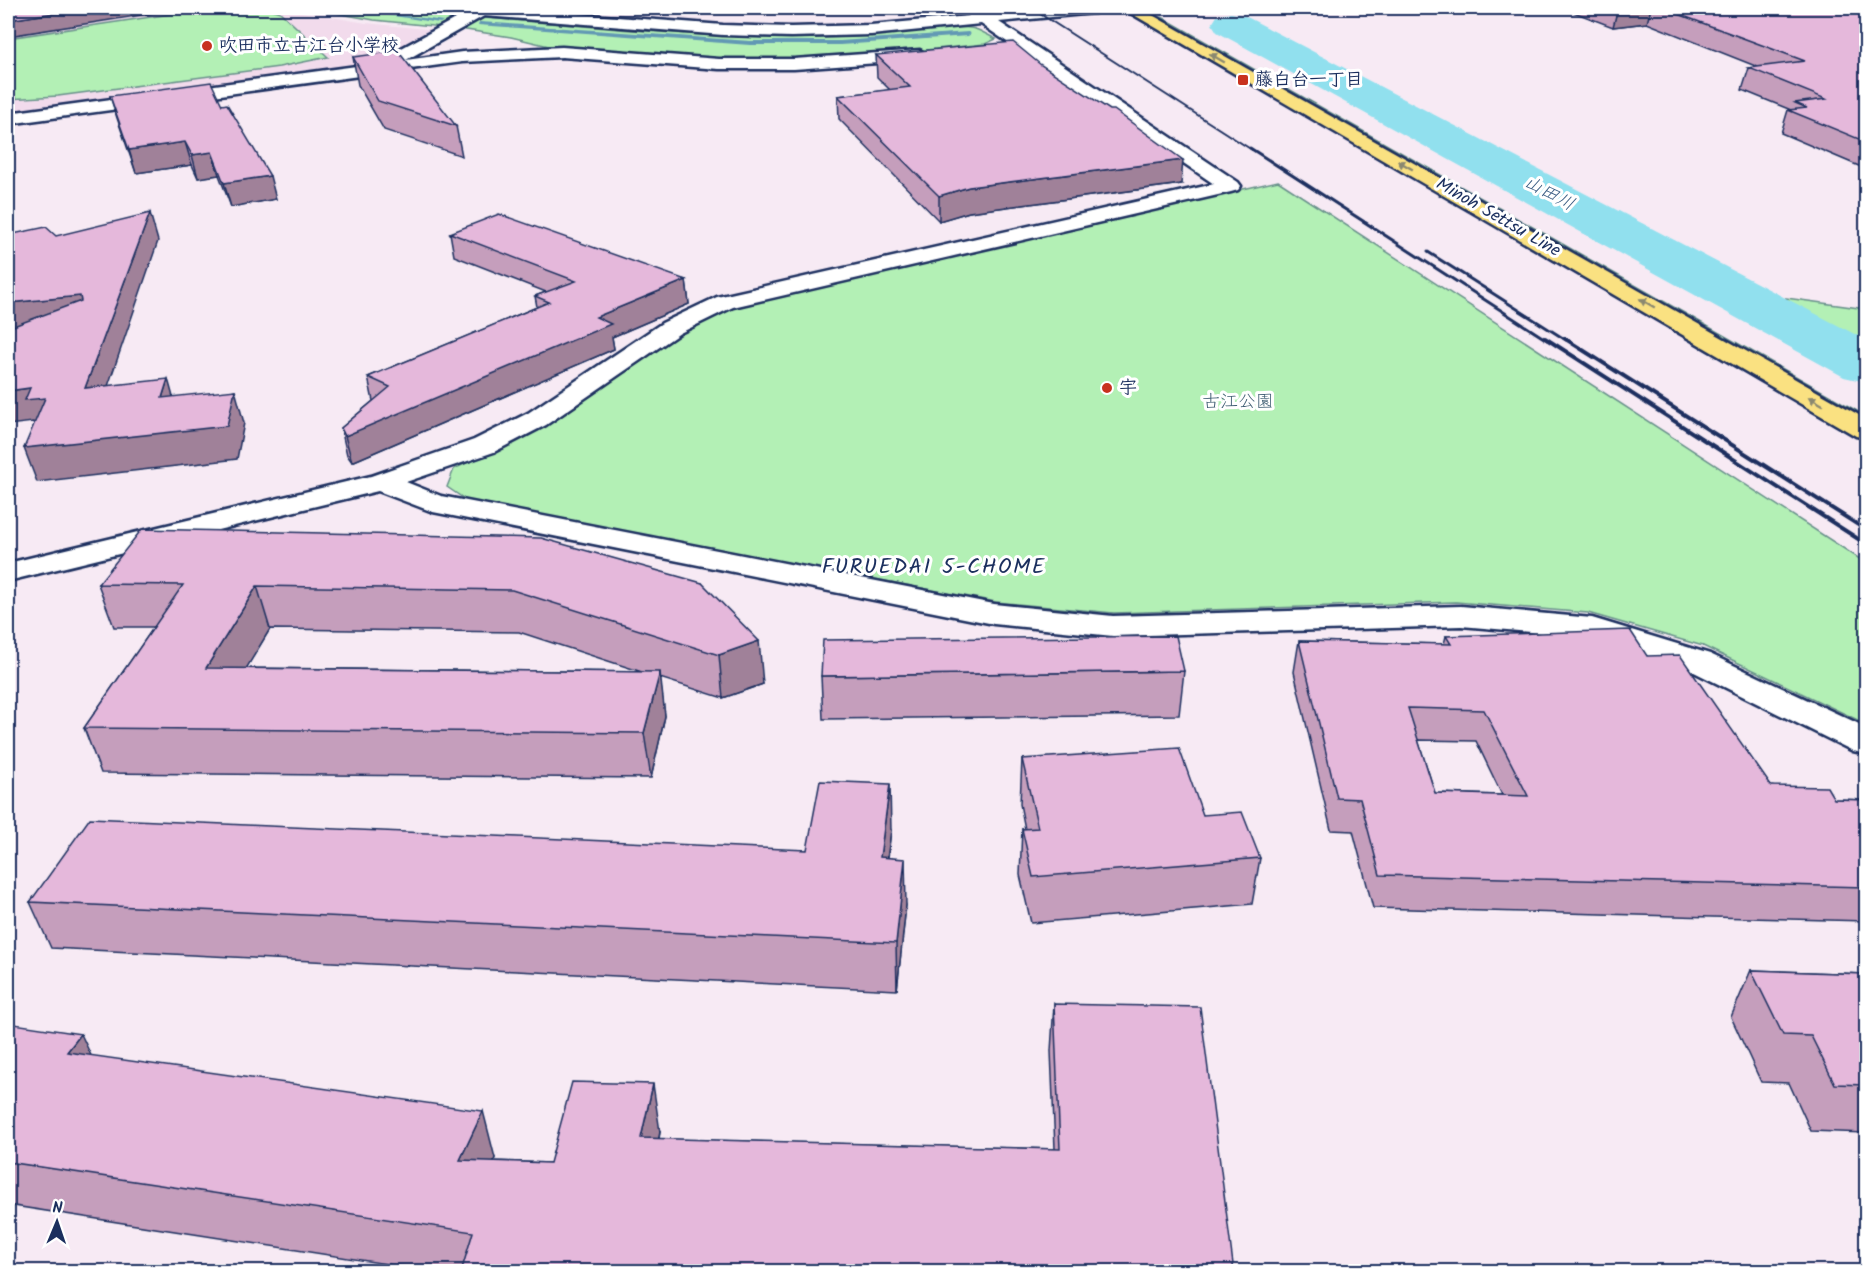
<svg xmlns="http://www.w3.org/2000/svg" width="1874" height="1279" viewBox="0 0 1874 1279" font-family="Kalam,'Klee One',sans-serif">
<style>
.built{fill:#f2dbec}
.green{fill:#b3f0b5;stroke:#67908a;stroke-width:1.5}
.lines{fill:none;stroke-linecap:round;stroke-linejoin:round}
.stream{fill:#6299b4;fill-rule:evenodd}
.river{fill:#91e0ee;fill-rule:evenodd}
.minor-casing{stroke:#1b2f5e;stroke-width:5}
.major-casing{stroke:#1b2f5e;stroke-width:5}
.minor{fill:#fff;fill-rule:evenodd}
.major{fill:#fae181;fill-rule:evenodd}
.rail-far2{stroke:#1b2f5e;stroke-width:2}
.rail-far1{stroke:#1b2f5e;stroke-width:3}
.rail{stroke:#1b2f5e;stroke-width:4}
.wall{fill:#c59ebc;stroke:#1b2f5e;stroke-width:1.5;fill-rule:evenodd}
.shaded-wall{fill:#a08199;stroke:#1b2f5e;stroke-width:1.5}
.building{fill:#e5b8db;stroke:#1b2f5e;stroke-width:1.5;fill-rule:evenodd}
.oneway{fill:#8a8870}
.poi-dot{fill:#c8321e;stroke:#fff;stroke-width:2}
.labels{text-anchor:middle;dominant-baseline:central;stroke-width:6;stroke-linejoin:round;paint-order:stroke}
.far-poi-label{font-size:18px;font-weight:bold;fill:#1b2f5e;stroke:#fff;text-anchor:start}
.far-water-label{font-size:18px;font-style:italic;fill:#385b82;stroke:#fff}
.far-street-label{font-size:18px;fill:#1b2f5e;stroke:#fff}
.far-park-label{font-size:18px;fill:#415f74;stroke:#fff}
.neighbourhood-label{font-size:22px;letter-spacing:1.5px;fill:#1b2f5e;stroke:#fff}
</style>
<rect width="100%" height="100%" fill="#f7eaf4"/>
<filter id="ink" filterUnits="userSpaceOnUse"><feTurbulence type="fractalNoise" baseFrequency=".0167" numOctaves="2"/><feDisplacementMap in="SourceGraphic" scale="12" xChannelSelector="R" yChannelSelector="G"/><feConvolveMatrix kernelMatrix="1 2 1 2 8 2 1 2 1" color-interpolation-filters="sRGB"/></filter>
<g filter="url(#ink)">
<polygon class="built" points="8,8 289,8 303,12 366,23 436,30 376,62 333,71 8,116"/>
<g class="green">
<polygon points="212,8 268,8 280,12 328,57 279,67 58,96 8,99 8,38"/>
<polygon points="308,8 397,8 457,16 459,18 442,27 374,20"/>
<polygon points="1162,17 1866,416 1866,424 1157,18"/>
<path d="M484,18C614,27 749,45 880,35C906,32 951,23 975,29C982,31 989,36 996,39L985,44L846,58L714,59L553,47L511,37L460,29L475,19Z"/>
<polygon points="1278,181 1866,563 1866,724 1703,646 1588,613 1456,602 1114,613 996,602 469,502 447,487 454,469 554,421 683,332 729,309 763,299"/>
<polygon points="1786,298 1866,309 1866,349 1788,308"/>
</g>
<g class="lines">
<g class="stream">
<polygon points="342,8 355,8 443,21 440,23"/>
<polygon points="480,22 750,41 840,41 968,32 971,34 968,36 840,45 750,45 478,25"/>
</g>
<polygon class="river" points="1231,13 1245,16 1866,340 1866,382 1844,377 1217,32 1212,24 1217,16"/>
<g class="minor-casing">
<polygon id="minor" points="439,8 499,8 723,25 791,27 871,25 969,16 961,8 978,8 987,14 1053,8 1102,8 1100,11 1095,13 999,22 1238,182 1241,186 1238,190 1231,192 733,307 680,333 546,425 494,452 406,482 441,496 994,604 1113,616 1461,606 1592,618 1710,654 1857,723 1866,728 1866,754 1853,751 1686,668 1589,637 1461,626 1113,636 994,624 433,512 378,491 8,581 8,563 371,476 474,440 528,413 662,323 717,297 1214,184 981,24 871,35 791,37 723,35 484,16 406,60 462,52 562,47 719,59 794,59 920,50 928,55 920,60 794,69 719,69 562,57 462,62 8,124 8,113 386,62 385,60 387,56 464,14 447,13"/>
</g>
<g class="major-casing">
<polygon id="major" points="1122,8 1140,8 1866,419 1866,438 1856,436"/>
</g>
<use href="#minor" class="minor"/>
<use href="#major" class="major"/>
<polyline class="rail-far2" points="1031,8 1252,150"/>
<g class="rail-far1">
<polyline points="1250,148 1547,340"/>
<polyline points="1428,252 1566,340"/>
</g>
<g class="rail">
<polyline points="1545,338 1866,544"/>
<polyline points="1564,338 1866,530"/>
</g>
</g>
<g class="wall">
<polygon points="1563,8 1866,8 1866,169 1781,133 1788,110 1791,110 1742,90 1749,68 1758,67 1647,23 1613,27"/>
<polygon points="876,55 1181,184 969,212 939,221 839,119 838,96 890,90 877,77"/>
<polygon points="353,57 456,126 462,156 384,130 358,85"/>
<polygon points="110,96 222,105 276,199 231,207 219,175 198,178 192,165 136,173 117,118"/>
<polygon points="450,233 686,280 689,304 612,337 614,349 352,462 347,455 341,428 373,401 368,377 537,307 535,296 546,292 454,256"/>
<path d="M702,583L763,684L723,698L660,678L665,716L651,778L101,773L84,728L154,627H114L98,584ZM270,629L519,632L642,672L246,668Z"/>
<path d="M1446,636L1647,656L1771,786L1834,799L1866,800V921L1373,908L1353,831L1331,830L1294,672L1299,641L1444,644ZM1418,740L1476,741L1502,795L1435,793Z"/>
<polygon points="1184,671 1179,715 823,719 821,676"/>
<polygon points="1022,759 1203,815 1260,858 1252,904 1031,923 1020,875 1022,829 1025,829 1020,804"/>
<polygon points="891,830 888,858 906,905 897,990 51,948 30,902 807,850"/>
<polygon points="1751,970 1866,974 1866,1133 1811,1131 1789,1083 1761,1082 1731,1017"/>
<polygon points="1054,1004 1234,1272 438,1272 8,1205 8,1023 91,1056 495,1158 494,1161 550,1163 660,1132 659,1139 1055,1149 1051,1051"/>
</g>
<g class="shaded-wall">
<polygon points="88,8 167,8 168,11 8,36 8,20"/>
<polygon points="1618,8 1651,8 1647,23 1613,27"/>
<polygon points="185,142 192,165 136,173 129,150"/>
<polygon points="212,152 219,175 198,178 192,155"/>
<polygon points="1183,160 1181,184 969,212 939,221 939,196 969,187"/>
<polygon points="270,176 276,199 231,207 224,183"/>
<polygon points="150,213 158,241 96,421 85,388"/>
<polygon points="686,280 689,304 612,337 614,349 352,462 345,436 596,317"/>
<polygon points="80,296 90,326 8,335 8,303"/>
<polygon points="168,379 177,411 162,398"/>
<polygon points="30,388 45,398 37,433 33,422 8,425 8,391"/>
<polygon points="235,390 244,423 237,459 37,482 24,448"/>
<polygon points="257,586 270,629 220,712 206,668"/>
<polygon points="759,641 763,684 723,698 719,655"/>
<polygon points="660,672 665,716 651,778 644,733"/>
<polygon points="890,784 891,830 881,903 880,857"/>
<polygon points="905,859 906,905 897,990 896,943"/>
<polygon points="81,1034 103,1081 67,1052"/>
<polygon points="653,1084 660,1132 649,1186 641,1138"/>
<polygon points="483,1111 495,1158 473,1207 460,1160"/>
</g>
<g class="building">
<polygon points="8,8 88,8 8,20"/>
<polygon points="1662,8 1866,8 1866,142 1788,110 1807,108 1795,103 1826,99 1749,68 1805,61"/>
<polygon points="1013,42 1041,65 1110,110 1114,110 1183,160 969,187 939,196 838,96 910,87 876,55"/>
<polygon points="398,51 456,126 378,101 353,57"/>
<polygon points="211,82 222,105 227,104 270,176 224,183 212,152 192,155 185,142 129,150 110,96"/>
<polygon points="150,213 85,388 168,379 162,398 235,390 227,426 24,448 45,398 25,400 30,388 8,391 8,328 81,301 80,296 8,303 8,235 46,227 56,236"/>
<polygon points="499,214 686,280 596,317 611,324 345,436 341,428 390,387 368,377 549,302 535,296 576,281 450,233"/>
<polygon points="142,529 541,538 702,583 759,641 719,655 512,590 257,586 206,668 660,672 644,733 84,728 183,585 98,584"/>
<path d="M1630,630L1647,656L1680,655L1771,786L1827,787L1834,799L1866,800V887L1380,875L1360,799L1337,798L1299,641L1451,644L1446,636ZM1408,708L1484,710L1528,796L1435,793Z"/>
<polygon points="1176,636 1184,671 821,676 823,640"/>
<polygon points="1179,748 1203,815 1242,812 1260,858 1033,877 1022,829 1038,828 1022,759"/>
<polygon points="820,781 890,784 880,857 905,859 896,943 30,902 90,818 807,850"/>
<polygon points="1751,970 1866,974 1866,1085 1835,1084 1811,1036 1783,1035"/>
<polygon points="1054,1004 1200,1007 1234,1272 461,1272 473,1232 8,1162 8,1023 81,1034 67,1052 483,1111 460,1160 550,1163 572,1082 653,1084 641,1138 1060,1149"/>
<polygon points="1628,1269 1629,1272 1601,1272"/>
</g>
<defs><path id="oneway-solid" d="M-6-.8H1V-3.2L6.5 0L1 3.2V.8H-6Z" transform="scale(1.5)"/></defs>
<g class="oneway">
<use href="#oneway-solid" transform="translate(1217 58) rotate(-150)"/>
<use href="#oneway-solid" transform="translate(1405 165) rotate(-150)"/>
<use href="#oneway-solid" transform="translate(1647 303) rotate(-150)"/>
<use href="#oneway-solid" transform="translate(1816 401) rotate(-150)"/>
</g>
</g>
<g class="poi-dot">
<circle cx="207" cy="46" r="6"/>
<rect x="1237" y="74" width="12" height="12" rx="3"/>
<circle cx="1107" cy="388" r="6"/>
</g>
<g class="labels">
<g class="far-poi-label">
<text x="219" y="46">吹田市立古江台小学校</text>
<text x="1255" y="80">藤白台一丁目</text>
<text x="1119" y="388">宇</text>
</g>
<g class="far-water-label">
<text transform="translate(1549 194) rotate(28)">山田川</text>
</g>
<g class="far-street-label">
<text transform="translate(1498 218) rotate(30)">Minoh Settsu Line</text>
</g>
<g class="far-park-label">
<text x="1238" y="402">古江公園</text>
</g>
<g class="neighbourhood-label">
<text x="934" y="567">FURUEDAI 5-CHOME</text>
</g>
</g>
<rect width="1874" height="1279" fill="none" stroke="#fff" stroke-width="30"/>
<rect x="15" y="15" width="1844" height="1249" fill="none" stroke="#1b2f5e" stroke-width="2" filter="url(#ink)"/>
<g transform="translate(57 1222) rotate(2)" stroke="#ffffff" stroke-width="4.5" paint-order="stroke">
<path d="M0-4.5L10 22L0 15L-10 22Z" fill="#1b2f5e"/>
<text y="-9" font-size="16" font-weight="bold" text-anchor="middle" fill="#1b2f5e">N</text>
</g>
</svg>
